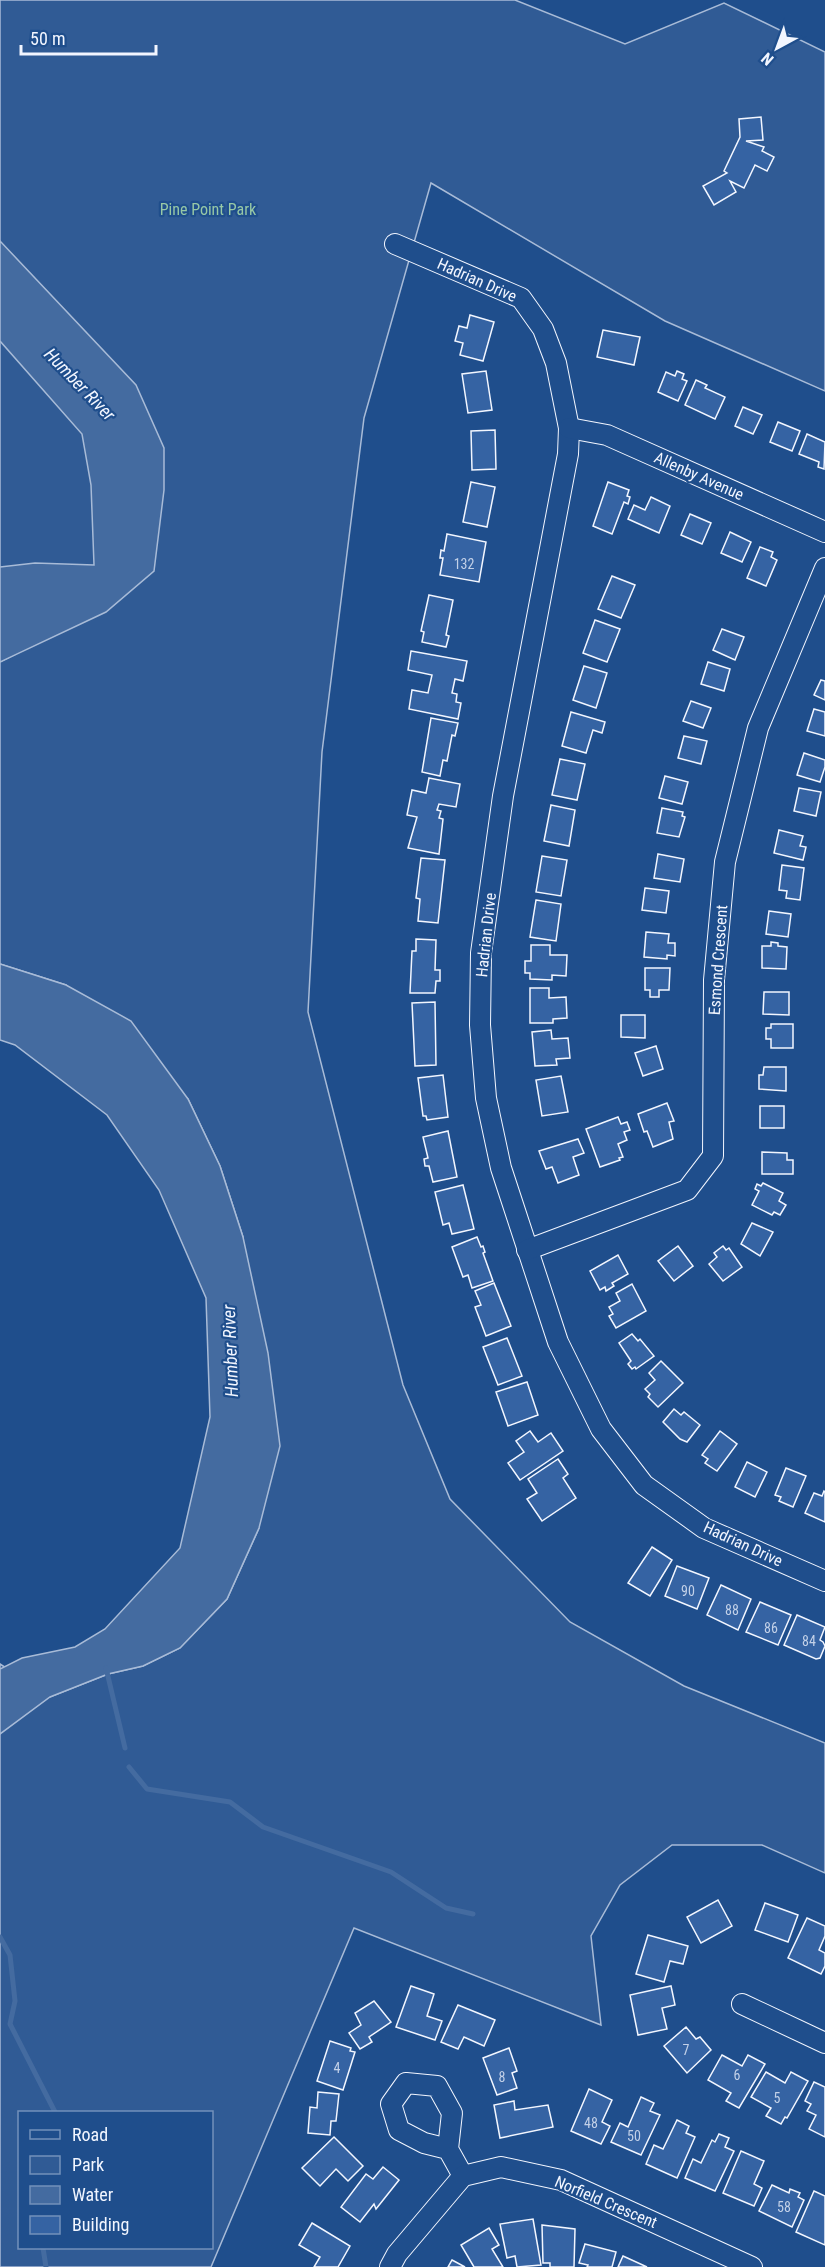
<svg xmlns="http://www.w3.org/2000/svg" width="825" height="2267" viewBox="0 0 825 2267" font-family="'Roboto Condensed',sans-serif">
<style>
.green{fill:#305b95;stroke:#a8bbd7;stroke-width:1.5;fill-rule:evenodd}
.water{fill:#446ba0;stroke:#a8bbd7;stroke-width:1.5}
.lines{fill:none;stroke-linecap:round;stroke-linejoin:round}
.stream{stroke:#446ba0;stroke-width:5}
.building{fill:#3563a3;stroke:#f2f6ff;stroke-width:1.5}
.minor-casing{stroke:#f2f6ff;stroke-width:22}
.minor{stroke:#1f4e8c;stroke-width:20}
.labels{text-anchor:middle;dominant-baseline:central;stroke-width:4.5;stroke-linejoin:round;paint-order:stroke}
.number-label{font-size:14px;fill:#c3d1e8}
.park-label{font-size:16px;fill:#97c8a6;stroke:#1f4e8c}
.street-label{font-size:16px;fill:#f2f6ff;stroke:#1f4e8c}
.water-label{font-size:18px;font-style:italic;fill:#f2f6ff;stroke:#1f4e8c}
</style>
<rect width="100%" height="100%" fill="#1f4e8c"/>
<path class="green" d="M0,0H515L625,44L724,3L825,52V391L665,321L431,183L364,418L322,752L308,1012L403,1385L450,1499L570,1622L684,1686L825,1743V1873L762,1845H672L620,1885L591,1936L601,2025L354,1928L211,2267H0V1664L50,1697L108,1674L143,1666L180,1648L227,1599L259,1528L243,1237L220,1166L188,1099L66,985L0,964V662L14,655L0,648ZM20,2112H212V2248H20Z"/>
<g class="water">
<polygon points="0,241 136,385 164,448 164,490 154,571 106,612 0,662 0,567 35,563 94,565 91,485 82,434 0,341"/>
<polygon points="0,964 66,985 131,1021 188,1099 220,1166 243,1237 268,1353 280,1446 259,1528 227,1599 180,1648 143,1666 108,1674 50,1697 0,1734 0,1669 22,1658 75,1647 105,1629 180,1548 210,1417 206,1298 159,1190 107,1115 15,1045 0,1040"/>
</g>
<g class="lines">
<g class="stream">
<polyline points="106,1668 125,1748"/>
<polyline points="129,1767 147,1789 230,1802 263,1827 391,1872 446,1908 473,1914"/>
<polyline points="0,1937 10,1955 15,2001 10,2024 55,2112"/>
<polyline points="43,2248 46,2267"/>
</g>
</g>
<g class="building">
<polygon points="761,117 763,140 746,141 764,147 762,151 774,157 767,171 755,165 744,188 730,181 736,192 714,205 703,186 727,173 724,171 740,137 739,119"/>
<polygon points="470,315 494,322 483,361 460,355 463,343 455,341 459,326 467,328"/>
<polygon points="603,330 640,337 634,365 597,357"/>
<polygon points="486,371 492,410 468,413 462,374"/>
<polygon points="677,371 684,374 682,379 687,381 678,401 658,392 666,372 675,376"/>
<polygon points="696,380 707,385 705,388 725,397 715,419 685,405"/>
<polygon points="743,407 762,415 753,434 735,426"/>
<polygon points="778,422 800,431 792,451 770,442"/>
<polygon points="495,430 496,469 472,470 471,431"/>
<polygon points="807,434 825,442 824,469 818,467 819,462 799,454"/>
<polygon points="471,482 495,487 487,527 463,522"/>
<polygon points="608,482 629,490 627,496 630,497 628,504 624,502 612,534 593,526"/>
<polygon points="651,497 670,506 659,533 628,519 634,505 645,510"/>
<polygon points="690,514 711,523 702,544 681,535"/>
<polygon points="730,532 751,542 742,562 721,553"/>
<polygon points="447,534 486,542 479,582 440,575 443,558 440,558 441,550 444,551"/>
<polygon points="760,547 773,552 771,557 777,560 766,586 747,578"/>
<polygon points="612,576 635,585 621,618 598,609"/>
<polygon points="429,595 453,600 446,635 449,636 446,647 422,642 424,632 421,631"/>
<polygon points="595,620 620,629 607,662 583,653"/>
<polygon points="722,629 744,637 735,660 713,650"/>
<polygon points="411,651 467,661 463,681 455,679 452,693 457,694 456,702 461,703 458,719 409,709 412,690 428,693 432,675 408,670"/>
<polygon points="708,662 730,669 724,691 701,684"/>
<polygon points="584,666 607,673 596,708 573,700"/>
<polygon points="821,680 825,681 825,700 814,695"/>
<polygon points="691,701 711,708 703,728 683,721"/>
<polygon points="814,709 825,712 825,736 807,731"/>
<polygon points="571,712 605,722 602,733 593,730 586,753 562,746"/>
<polygon points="431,718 458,723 455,736 452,735 447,761 443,760 440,776 422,772"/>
<polygon points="684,736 707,741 701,764 678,758"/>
<polygon points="804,753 825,760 825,767 820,782 797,775"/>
<polygon points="560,759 585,764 577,800 552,795"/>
<polygon points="665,776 688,782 682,804 659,798"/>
<polygon points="429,778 460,784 456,807 439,804 437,810 441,811 439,818 443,819 439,854 408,848 417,817 407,815 412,790 426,793"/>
<polygon points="799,788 821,792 816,816 794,811"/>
<polygon points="551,805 575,810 569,846 544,841"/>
<polygon points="662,808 683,812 682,816 685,817 679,837 657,833"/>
<polygon points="779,830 803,836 800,846 806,847 803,860 774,853"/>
<polygon points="658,854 684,859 680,882 654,878"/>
<polygon points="542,856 567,860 561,896 536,892"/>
<polygon points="421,858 445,860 438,923 418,921 420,899 416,898"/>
<polygon points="782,865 804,868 800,900 786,898 787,891 779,890"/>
<polygon points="645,888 669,891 666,913 642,910"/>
<polygon points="536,900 561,904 556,941 530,937"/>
<polygon points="769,911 791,914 788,937 766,934"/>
<polygon points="646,932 669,934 668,943 675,943 675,956 667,955 667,959 644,957"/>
<polygon points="416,939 436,940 435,970 440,970 440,981 436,981 435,993 410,993 412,951 416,951"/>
<polygon points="771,942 778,943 778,946 787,947 786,969 762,968 762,946 771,946"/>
<polygon points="531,945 550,945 550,955 567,955 566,976 552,975 552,980 530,979 530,973 525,973 525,961 531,961"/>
<polygon points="645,968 670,968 669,990 659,990 659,997 650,997 650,990 645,990"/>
<polygon points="530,988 549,988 549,998 566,997 567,1018 553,1019 553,1023 530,1023"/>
<polygon points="764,992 789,992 789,1015 763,1014"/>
<polygon points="435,1002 436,1065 415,1066 412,1003"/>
<polygon points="621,1015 645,1015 645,1038 621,1037"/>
<polygon points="771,1024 793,1024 793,1048 771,1048 771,1039 766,1039 766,1028 771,1028"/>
<polygon points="551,1030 552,1039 568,1038 570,1058 556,1059 557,1065 535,1066 532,1032"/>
<polygon points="656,1046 663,1069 643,1076 635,1053"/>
<polygon points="764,1067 786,1067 786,1091 759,1089 759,1075 763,1075"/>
<polygon points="443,1075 448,1117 427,1120 426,1116 423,1116 418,1078"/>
<polygon points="561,1076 568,1112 542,1116 536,1080"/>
<polygon points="667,1103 674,1121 669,1122 673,1139 653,1147 647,1131 644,1132 638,1114"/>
<rect x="760" y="1106" width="24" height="22"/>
<polygon points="618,1117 621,1124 627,1122 630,1130 624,1132 627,1140 618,1144 623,1157 619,1158 620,1160 600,1167 586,1129"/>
<polygon points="448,1131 457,1177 433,1182 429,1166 425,1166 424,1159 428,1158 423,1137"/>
<polygon points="578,1139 584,1153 573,1157 579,1175 558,1183 552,1167 546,1169 539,1151"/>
<polygon points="762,1152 787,1153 787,1160 793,1160 793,1174 762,1174"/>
<polygon points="763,1183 783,1193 779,1201 786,1205 780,1215 774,1212 772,1215 752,1205 759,1191 755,1189 757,1184 761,1186"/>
<polygon points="463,1185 474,1229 452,1234 449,1223 443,1225 435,1192"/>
<polygon points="752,1223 773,1232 760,1256 741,1244"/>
<polygon points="477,1237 481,1247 483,1246 485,1252 483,1253 493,1281 472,1288 468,1275 463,1277 452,1247"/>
<polygon points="678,1246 693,1266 674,1281 658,1261"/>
<polygon points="723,1246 726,1250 729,1248 742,1267 723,1281 709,1264 717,1257 714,1253"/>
<polygon points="618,1255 628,1274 612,1283 614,1286 606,1291 605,1287 600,1290 590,1271"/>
<polygon points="494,1283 511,1326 486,1336 475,1307 481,1305 475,1291"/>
<polygon points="632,1284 646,1311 616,1328 609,1316 613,1314 609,1307 620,1301 616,1293"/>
<polygon points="632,1334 638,1341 640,1339 654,1356 636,1369 635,1367 632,1369 628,1364 631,1361 619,1343"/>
<polygon points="507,1338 522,1376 498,1385 483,1347"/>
<polygon points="661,1361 683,1383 658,1407 648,1397 650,1394 645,1389 655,1380 649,1373"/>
<polygon points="527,1382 538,1415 508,1426 496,1392"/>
<polygon points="674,1409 681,1415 684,1412 700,1425 687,1442 680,1439 663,1422"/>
<polygon points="530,1431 538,1442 551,1433 563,1451 520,1480 508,1463 524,1452 516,1441"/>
<polygon points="720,1431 737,1444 717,1471 705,1463 708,1459 702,1455"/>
<polygon points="558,1459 568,1474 563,1478 576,1498 542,1521 527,1499 537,1493 528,1479"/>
<polygon points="747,1462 767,1472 755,1497 735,1487"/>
<polygon points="786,1468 806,1476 793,1507 779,1501 781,1497 775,1495"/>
<polygon points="824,1491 825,1492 825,1522 805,1513 814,1493 822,1496"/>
<polygon points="652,1547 672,1560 650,1596 628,1583"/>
<polygon points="677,1566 709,1578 697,1609 665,1596"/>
<polygon points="721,1585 751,1599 738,1630 707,1615"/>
<polygon points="760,1602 791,1615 778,1645 746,1632"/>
<polygon points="797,1615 825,1627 820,1640 823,1642 825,1646 820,1658 816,1659 784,1645"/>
<polygon points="718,1900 732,1926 701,1943 687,1917"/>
<polygon points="765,1903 798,1915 788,1942 755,1930"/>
<polygon points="807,1918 825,1926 825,1936 819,1950 825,1953 825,1966 821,1974 788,1958"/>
<polygon points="648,1935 688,1946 683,1964 670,1961 664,1982 636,1974"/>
<polygon points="411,1986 434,1994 427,2016 442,2021 435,2040 396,2027"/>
<polygon points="671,1986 675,2005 662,2008 667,2029 638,2035 630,1995"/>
<polygon points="374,2001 391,2022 369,2037 372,2042 360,2049 349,2033 361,2025 355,2013"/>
<polygon points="458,2005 495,2020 484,2046 464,2037 458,2049 441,2042"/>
<polygon points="686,2027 696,2039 700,2037 711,2050 687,2073 664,2046"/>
<polygon points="330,2041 351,2048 350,2051 355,2052 343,2090 317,2081"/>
<polygon points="509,2048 517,2071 512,2073 517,2088 497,2095 483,2058"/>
<polygon points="722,2055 742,2066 748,2055 765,2064 739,2108 726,2101 731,2093 708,2080"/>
<polygon points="766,2072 785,2083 791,2072 808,2081 787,2118 785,2117 781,2124 766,2116 771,2108 751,2097"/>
<polygon points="814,2082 825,2087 825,2137 809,2129 816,2115 807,2111 811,2104 805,2101"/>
<polygon points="589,2089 612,2100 602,2122 610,2126 601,2144 571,2131"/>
<polygon points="318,2092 339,2094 336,2121 331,2121 330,2135 308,2133 310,2107 317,2108"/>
<polygon points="641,2097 654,2103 650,2111 660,2115 641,2155 611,2142 620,2123 628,2127"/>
<polygon points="514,2101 515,2110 548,2105 553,2127 500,2138 494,2105"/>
<polygon points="677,2120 689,2126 686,2133 695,2137 677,2178 646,2164 654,2145 663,2149"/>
<polygon points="719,2134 729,2138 725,2147 734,2151 715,2191 685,2178 693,2159 701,2163 712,2140 715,2142"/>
<polygon points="334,2137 363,2166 348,2181 336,2169 320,2186 302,2168"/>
<polygon points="741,2151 764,2161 754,2184 762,2188 754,2206 723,2193"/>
<polygon points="383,2167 399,2180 376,2209 374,2204 360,2222 341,2207 366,2174 373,2179"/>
<polygon points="772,2185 789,2193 790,2189 800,2193 798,2197 804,2200 792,2227 759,2211"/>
<polygon points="814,2191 825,2196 825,2245 796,2232"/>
<polygon points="533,2219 541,2265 517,2267 515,2256 507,2258 500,2224"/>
<polygon points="312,2223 350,2246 338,2267 314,2267 320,2257 299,2245"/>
<polygon points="542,2225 575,2229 574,2267 550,2267 550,2263 543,2263"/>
<polygon points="489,2228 499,2245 492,2249 503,2267 474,2267 461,2245"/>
<polygon points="585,2244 616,2252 612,2267 587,2267 588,2265 579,2263"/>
<polygon points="623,2256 647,2267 618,2267"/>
<polygon points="452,2260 465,2267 448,2267"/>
</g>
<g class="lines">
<g class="minor-casing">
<g id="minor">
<polyline points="395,244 521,298 543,329 556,363 569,428 568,454 503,796 481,953 480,1025 486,1098 501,1168 558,1342 601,1429 644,1485 704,1528 825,1581"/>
<polyline points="569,428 607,435 825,532"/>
<polyline points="527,1250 687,1190 713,1156 714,980 725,862 758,728 825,568"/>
<polyline points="742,2004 825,2043"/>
<polyline points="448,2149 424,2143 399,2130 391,2104 406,2083 437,2086 452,2113 448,2149 463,2176"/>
<polyline points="390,2267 397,2254 463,2176 501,2167 561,2180 752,2267"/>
</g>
</g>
<use href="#minor" class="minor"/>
</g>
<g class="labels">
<g class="number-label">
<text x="464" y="564">132</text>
<text x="688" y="1591">90</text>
<text x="732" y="1610">88</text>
<text x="771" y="1628">86</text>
<text x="809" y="1641">84</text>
<text x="686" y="2050">7</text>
<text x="337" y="2068">4</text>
<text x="737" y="2075">6</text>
<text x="502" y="2077">8</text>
<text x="777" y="2098">5</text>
<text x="591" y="2123">48</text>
<text x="634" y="2136">50</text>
<text x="784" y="2207">58</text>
</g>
<g class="park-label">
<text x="208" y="209">Pine Point Park</text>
</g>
<g class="street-label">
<text transform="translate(477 280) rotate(24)">Hadrian Drive</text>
<text transform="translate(699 476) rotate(24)">Allenby Avenue</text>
<text transform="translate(486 935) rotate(-84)">Hadrian Drive</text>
<text transform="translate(718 960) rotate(-86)">Esmond Crescent</text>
<text transform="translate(743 1544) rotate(25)">Hadrian Drive</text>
<text transform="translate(606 2202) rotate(23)">Norfield Crescent</text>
</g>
<g class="water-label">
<text transform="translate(80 384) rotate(46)">Humber River</text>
<text transform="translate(230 1351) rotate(-92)">Humber River</text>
</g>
</g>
<rect x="18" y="2111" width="195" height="138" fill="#1f4e8c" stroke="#7391ba" stroke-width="1.5"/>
<rect x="30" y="2130" width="30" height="9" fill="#1f4e8c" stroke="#7391ba" stroke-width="1.5"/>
<text x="72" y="2141" font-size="18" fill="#f2f6ff">Road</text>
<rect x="30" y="2156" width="30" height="18" fill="#305b95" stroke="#7391ba" stroke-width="1.5"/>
<text x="72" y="2171" font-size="18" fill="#f2f6ff">Park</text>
<rect x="30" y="2186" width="30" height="18" fill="#446ba0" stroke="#7391ba" stroke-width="1.5"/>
<text x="72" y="2201" font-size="18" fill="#f2f6ff">Water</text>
<rect x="30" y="2216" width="30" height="18" fill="#3563a3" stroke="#7391ba" stroke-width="1.5"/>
<text x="72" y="2231" font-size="18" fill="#f2f6ff">Building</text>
<g transform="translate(777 48) rotate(221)" stroke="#1f4e8c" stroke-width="4.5" paint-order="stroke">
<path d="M0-4.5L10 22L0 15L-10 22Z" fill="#f2f6ff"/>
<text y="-9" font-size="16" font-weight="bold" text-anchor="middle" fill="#f2f6ff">N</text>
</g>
<path d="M21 45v9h135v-9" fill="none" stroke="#f2f6ff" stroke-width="3"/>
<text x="30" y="45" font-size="18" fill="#f2f6ff" stroke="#1f4e8c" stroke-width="4.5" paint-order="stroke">50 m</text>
</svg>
